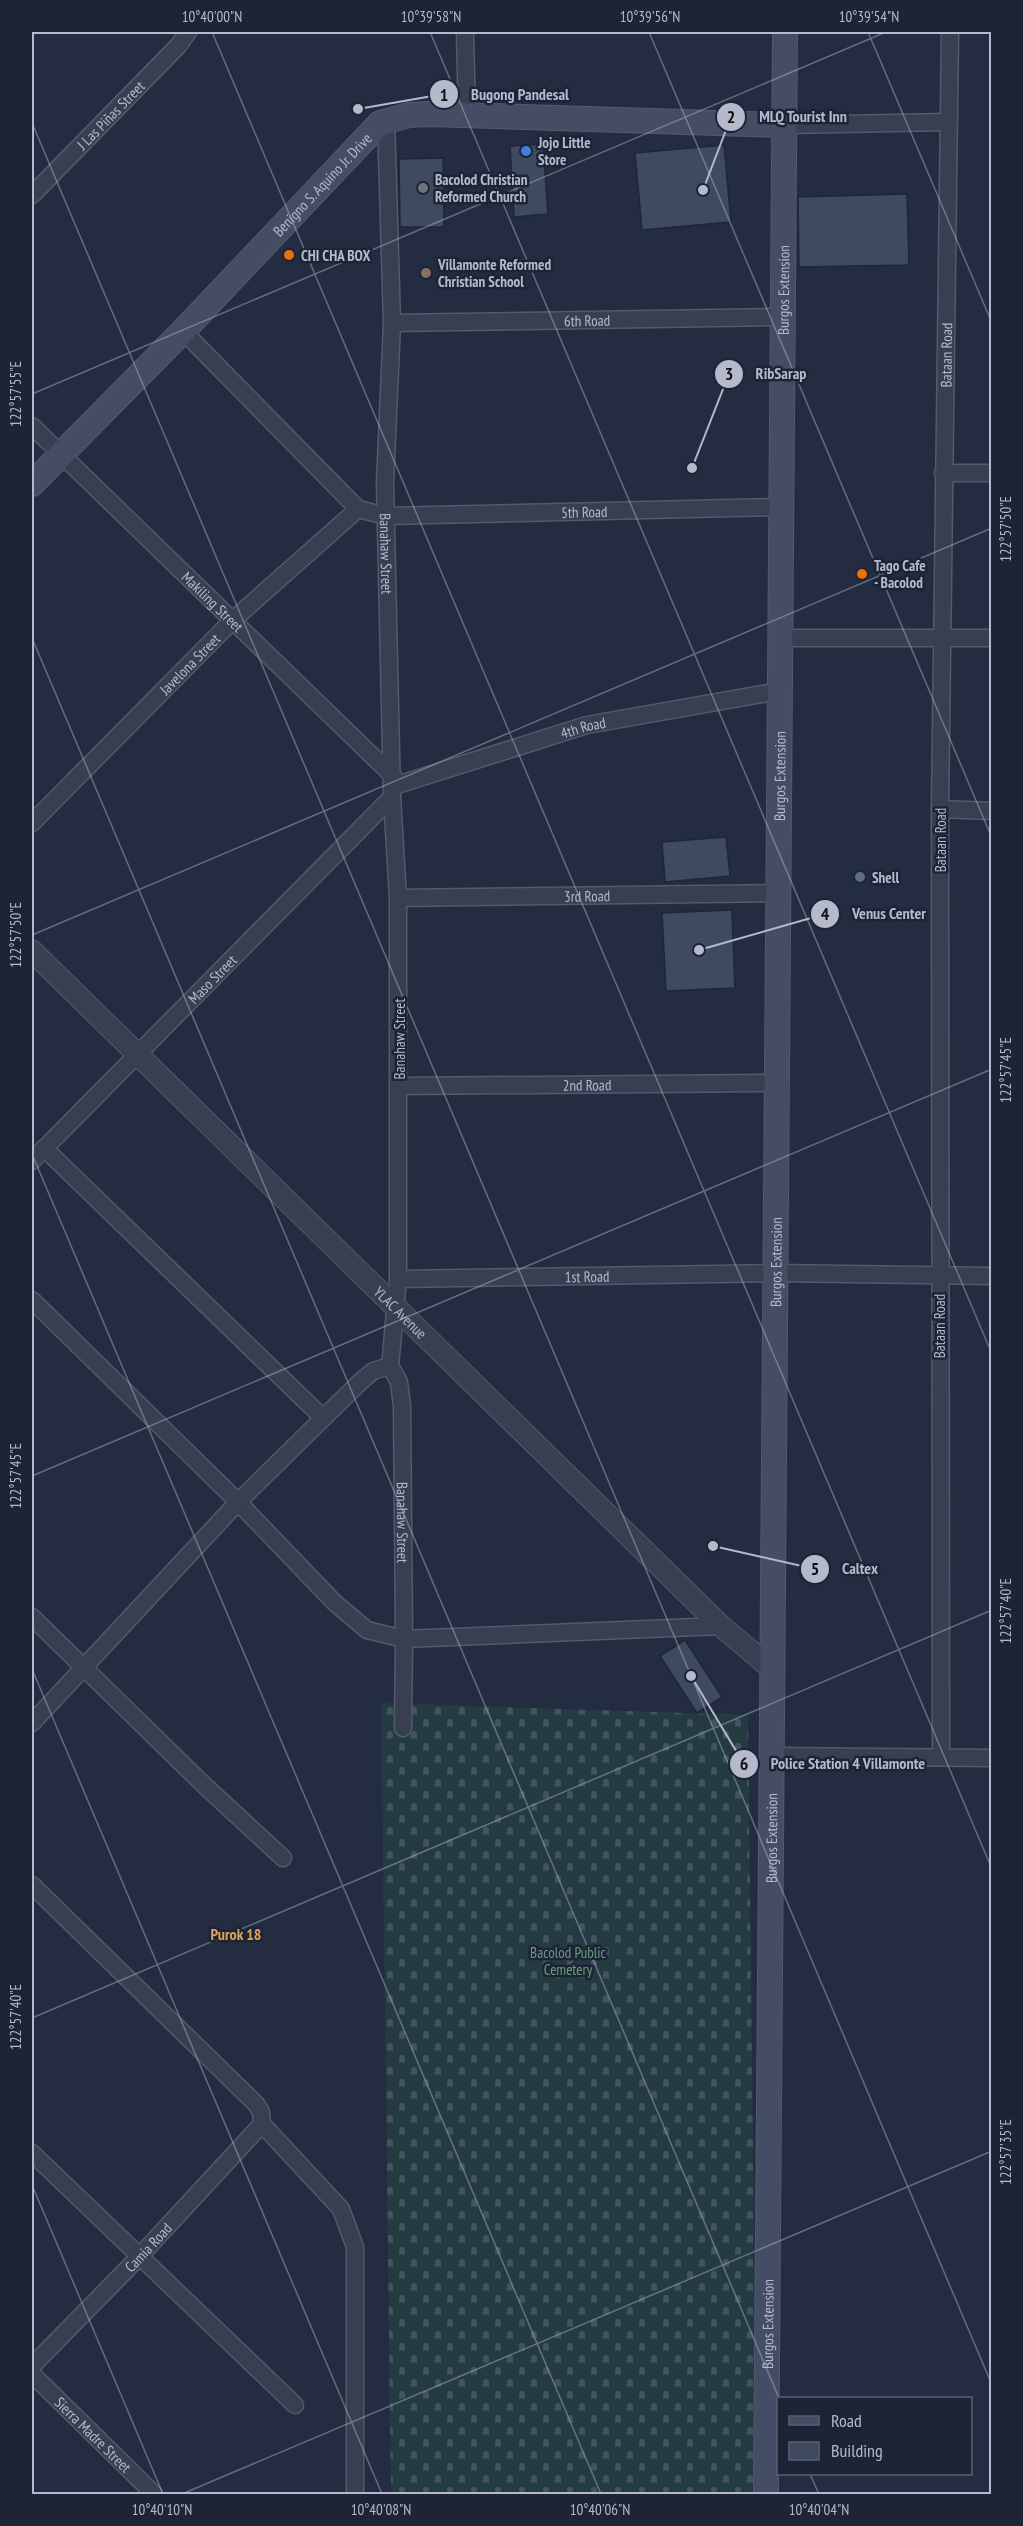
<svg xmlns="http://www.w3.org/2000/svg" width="1023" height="2526" viewBox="0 0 1023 2526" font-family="'PT Sans Narrow',sans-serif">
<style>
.cemetery{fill:url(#cemetery-stones)}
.building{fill:#3f4a60;stroke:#1e2638;stroke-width:1.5}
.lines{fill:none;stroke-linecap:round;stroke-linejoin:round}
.minor-casing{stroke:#525a6b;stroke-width:19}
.tertiary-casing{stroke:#525a6b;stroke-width:23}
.secondary-casing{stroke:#525a6b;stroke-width:26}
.minor{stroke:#373f51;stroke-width:16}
.tertiary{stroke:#373f51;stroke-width:21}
.secondary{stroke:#454d64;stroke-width:24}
.ticks{fill:none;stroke:#b4bacb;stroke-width:1.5;stroke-opacity:0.45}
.shop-dot{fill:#3f7fe0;stroke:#1c2436;stroke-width:2}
.worship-dot{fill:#6b7280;stroke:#1c2436;stroke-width:2}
.food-dot{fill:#e8710a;stroke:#1c2436;stroke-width:2}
.education-dot{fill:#8d6e63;stroke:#1c2436;stroke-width:2}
.service-dot{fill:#5c6f8a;stroke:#1c2436;stroke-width:2}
.labels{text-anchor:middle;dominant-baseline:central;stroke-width:5;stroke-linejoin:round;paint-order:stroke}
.street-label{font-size:15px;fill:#b4bacb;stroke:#1c2436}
.poi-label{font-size:15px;font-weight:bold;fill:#b4bacb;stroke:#1c2436;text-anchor:start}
.park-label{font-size:15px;fill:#699e7b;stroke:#1c2436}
.neighbourhood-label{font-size:16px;font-weight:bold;fill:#dda35d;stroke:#1c2436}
.leader{fill:none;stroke:#b4bacb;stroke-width:2}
.callout-dot{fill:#b4bacb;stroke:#1c2436;stroke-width:2}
.mark-label{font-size:18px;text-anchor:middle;font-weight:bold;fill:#111}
.callout-label{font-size:16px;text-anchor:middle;font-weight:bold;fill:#b4bacb;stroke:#1c2436;stroke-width:5;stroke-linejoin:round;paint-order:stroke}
.neatline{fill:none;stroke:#b4bacb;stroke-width:2}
.ticks-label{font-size:15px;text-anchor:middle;fill:#b4bacb}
</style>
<defs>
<pattern id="cemetery-stones" width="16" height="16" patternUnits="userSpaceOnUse" patternTransform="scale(1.5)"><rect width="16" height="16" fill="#253b42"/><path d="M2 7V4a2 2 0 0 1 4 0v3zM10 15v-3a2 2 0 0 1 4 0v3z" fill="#42555c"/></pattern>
</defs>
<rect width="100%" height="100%" fill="#232c41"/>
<polygon class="cemetery" points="381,1703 748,1715 757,2494 391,2494"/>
<g class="building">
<polygon points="543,144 548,214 514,217 510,146"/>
<polygon points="724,145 731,222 642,230 635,153"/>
<polygon points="443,158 444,227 400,227 399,159"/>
<polygon points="907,194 909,265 799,267 798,197"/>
<polygon points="726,837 730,876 665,882 662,842"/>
<polygon points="732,910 735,988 666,991 662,913"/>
<polygon points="685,1640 722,1697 697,1713 660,1656"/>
</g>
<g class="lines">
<g class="minor-casing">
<g id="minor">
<polyline points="465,32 467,117"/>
<path id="s1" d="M386,120L392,323L385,483L392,797L398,898V1279L390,1366L399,1382L402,1406L404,1639L721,1626"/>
<polyline points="784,125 949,122"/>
<path id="s2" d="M32,195L178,46L188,32"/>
<path id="s3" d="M392,323L782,317"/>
<polyline points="183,331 358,509"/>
<path id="s4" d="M32,426L394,777"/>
<polyline points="943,473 992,473"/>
<polyline points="780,638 992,638"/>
<path id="s5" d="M394,786L587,725L779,691"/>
<polyline points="940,809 992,811"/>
<path id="s6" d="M32,823L234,619L358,509L386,516L780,507"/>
<path id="s7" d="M398,898L776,893"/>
<path id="s8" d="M399,1086L775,1083"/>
<polyline points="44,1148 323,1418"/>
<path id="s9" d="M32,1161L392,797"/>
<path id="s10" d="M398,1279L775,1273L992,1276"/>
<polyline points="32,1300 238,1502 335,1603 367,1630 404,1639 403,1728"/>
<polyline points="32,1617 204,1785 283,1858"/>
<polyline points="32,1723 238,1502 359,1383 373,1371 390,1366"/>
<polyline points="771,1756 992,1758"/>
<path id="s11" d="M941,1757L940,809L950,32"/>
<polyline points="32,1885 256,2104 261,2112 262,2124 341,2209 355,2247 355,2494"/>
<polyline points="32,2153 295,2405"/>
<path id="s12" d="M32,2366L138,2258L262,2124"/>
<path id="s13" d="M32,2374L154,2494"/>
</g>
</g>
<g class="tertiary-casing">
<g id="tertiary">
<path id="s14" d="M32,951L721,1626L772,1669"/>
</g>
</g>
<g class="secondary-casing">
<g id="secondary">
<path id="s15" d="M32,484L183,331L380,123L409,115L428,114L784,125"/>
<path id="s16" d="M766,2494L785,32"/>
</g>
</g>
<use href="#minor" class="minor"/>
<use href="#tertiary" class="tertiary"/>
<use href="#secondary" class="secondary"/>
</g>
<path class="ticks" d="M212,32L992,1869M430,32L992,1354M649,32L992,838M868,32L992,323M32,123L992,2385M32,394L886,32M32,638L779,2398M32,935L992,528M32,1154L601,2494M32,1476L992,1069M32,1669L382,2494M32,2018L992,1610M32,2185L163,2494M810,2474L819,2494M182,2494L992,2151"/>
<circle class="shop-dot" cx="526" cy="151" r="6"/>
<circle class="worship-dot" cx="423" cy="188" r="6"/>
<g class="food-dot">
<circle cx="289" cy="255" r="6"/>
<circle cx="862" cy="574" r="6"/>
</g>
<circle class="education-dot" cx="426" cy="273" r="6"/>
<circle class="service-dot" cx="860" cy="877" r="6"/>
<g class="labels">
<g class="street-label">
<text stroke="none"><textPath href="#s2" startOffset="112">J Las Piñas Street</textPath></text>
<text stroke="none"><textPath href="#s15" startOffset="417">Benigno S. Aquino Jr. Drive</textPath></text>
<text stroke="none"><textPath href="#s16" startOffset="2204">Burgos Extension</textPath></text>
<text stroke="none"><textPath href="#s3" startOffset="195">6th Road</textPath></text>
<text stroke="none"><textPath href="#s11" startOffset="1402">Bataan Road</textPath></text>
<text stroke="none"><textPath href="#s6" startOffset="680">5th Road</textPath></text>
<text stroke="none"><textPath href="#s1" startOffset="434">Banahaw Street</textPath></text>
<text stroke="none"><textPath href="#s4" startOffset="252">Makiling Street</textPath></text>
<text stroke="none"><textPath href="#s6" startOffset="224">Javelona Street</textPath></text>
<text stroke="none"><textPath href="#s5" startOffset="198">4th Road</textPath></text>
<text stroke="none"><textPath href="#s16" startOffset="1718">Burgos Extension</textPath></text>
<text transform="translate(940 840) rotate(-90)">Bataan Road</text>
<text stroke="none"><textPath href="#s7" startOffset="189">3rd Road</textPath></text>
<text stroke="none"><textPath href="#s9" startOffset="256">Maso Street</textPath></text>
<text transform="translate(399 1039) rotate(-90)">Banahaw Street</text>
<text stroke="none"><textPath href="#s8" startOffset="188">2nd Road</textPath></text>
<text stroke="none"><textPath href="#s16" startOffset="1232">Burgos Extension</textPath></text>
<text stroke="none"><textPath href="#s10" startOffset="189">1st Road</textPath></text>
<text stroke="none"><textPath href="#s14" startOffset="516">YLAC Avenue</textPath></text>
<text transform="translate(939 1326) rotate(-90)">Bataan Road</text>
<text stroke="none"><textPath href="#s1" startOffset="1406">Banahaw Street</textPath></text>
<text stroke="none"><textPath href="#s16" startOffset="656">Burgos Extension</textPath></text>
<text stroke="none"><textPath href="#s12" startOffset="166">Camia Road</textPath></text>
<text stroke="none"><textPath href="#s16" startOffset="170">Burgos Extension</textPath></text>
<text stroke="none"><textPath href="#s13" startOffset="86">Sierra Madre Street</textPath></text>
</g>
<g class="poi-label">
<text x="538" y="142">Jojo Little<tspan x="538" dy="17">Store</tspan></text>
<text x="435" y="179">Bacolod Christian<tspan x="435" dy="17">Reformed Church</tspan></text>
<text x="301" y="255">CHI CHA BOX</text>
<text x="438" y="264">Villamonte Reformed<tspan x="438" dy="17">Christian School</tspan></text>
<text x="874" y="565">Tago Cafe<tspan x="874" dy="17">- Bacolod</tspan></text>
<text x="872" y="877">Shell</text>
</g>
<g class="park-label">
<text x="568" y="1952">Bacolod Public<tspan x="568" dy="17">Cemetery</tspan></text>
</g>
<g class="neighbourhood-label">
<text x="236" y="1934">Purok 18</text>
</g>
</g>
<path class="leader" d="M358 109L444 94M703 190L731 117M692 468L729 374M699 950L825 914M713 1546L815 1569M691 1676L744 1764"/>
<g class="callout-dot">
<circle cx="358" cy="109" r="6"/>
<circle cx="703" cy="190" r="6"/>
<circle cx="692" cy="468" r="6"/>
<circle cx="699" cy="950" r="6"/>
<circle cx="713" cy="1546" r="6"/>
<circle cx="691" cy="1676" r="6"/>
<circle cx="444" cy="94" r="15"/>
<circle cx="731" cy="117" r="15"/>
<circle cx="729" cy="374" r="15"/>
<circle cx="825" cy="914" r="15"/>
<circle cx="815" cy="1569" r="15"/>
<circle cx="744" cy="1764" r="15"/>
</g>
<g class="mark-label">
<text x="444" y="101">1</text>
<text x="731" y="123">2</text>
<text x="729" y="380">3</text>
<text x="825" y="920">4</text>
<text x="815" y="1575">5</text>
<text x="744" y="1770">6</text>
</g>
<g class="callout-label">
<text x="520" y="100">Bugong Pandesal</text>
<text x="803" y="122">MLQ Tourist Inn</text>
<text x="781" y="379">RibSarap</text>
<text x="889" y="919">Venus Center</text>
<text x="860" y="1574">Caltex</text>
<text x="848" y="1769">Police Station 4 Villamonte</text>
</g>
<rect width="1023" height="2526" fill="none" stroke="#1c2436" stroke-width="66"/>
<rect x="777" y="2397" width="195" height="78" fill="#1c2436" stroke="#596072" stroke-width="1.5"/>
<rect x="789" y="2416" width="30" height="9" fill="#454d64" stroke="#596072" stroke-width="1.5"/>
<text x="831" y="2427" font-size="18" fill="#b4bacb">Road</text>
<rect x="789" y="2442" width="30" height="18" fill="#3f4a60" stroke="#596072" stroke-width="1.5"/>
<text x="831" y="2457" font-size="18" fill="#b4bacb">Building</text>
<rect x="33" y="33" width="957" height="2460" class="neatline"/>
<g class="ticks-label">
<text x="212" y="22">10°40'00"N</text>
<text x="431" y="22">10°39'58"N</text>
<text x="650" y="22">10°39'56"N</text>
<text x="869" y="22">10°39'54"N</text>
<text transform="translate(16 394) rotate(-90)" y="5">122°57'55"E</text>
<text transform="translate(1006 529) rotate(-90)" y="5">122°57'50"E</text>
<text transform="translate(16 935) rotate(-90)" y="5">122°57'50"E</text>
<text transform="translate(1006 1070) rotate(-90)" y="5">122°57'45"E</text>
<text transform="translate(16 1476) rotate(-90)" y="5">122°57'45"E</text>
<text transform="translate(1006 1611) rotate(-90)" y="5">122°57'40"E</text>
<text transform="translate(16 2017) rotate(-90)" y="5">122°57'40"E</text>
<text transform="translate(1006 2152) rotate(-90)" y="5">122°57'35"E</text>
<text x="162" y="2515">10°40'10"N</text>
<text x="381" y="2515">10°40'08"N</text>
<text x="600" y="2515">10°40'06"N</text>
<text x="819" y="2515">10°40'04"N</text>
</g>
</svg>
